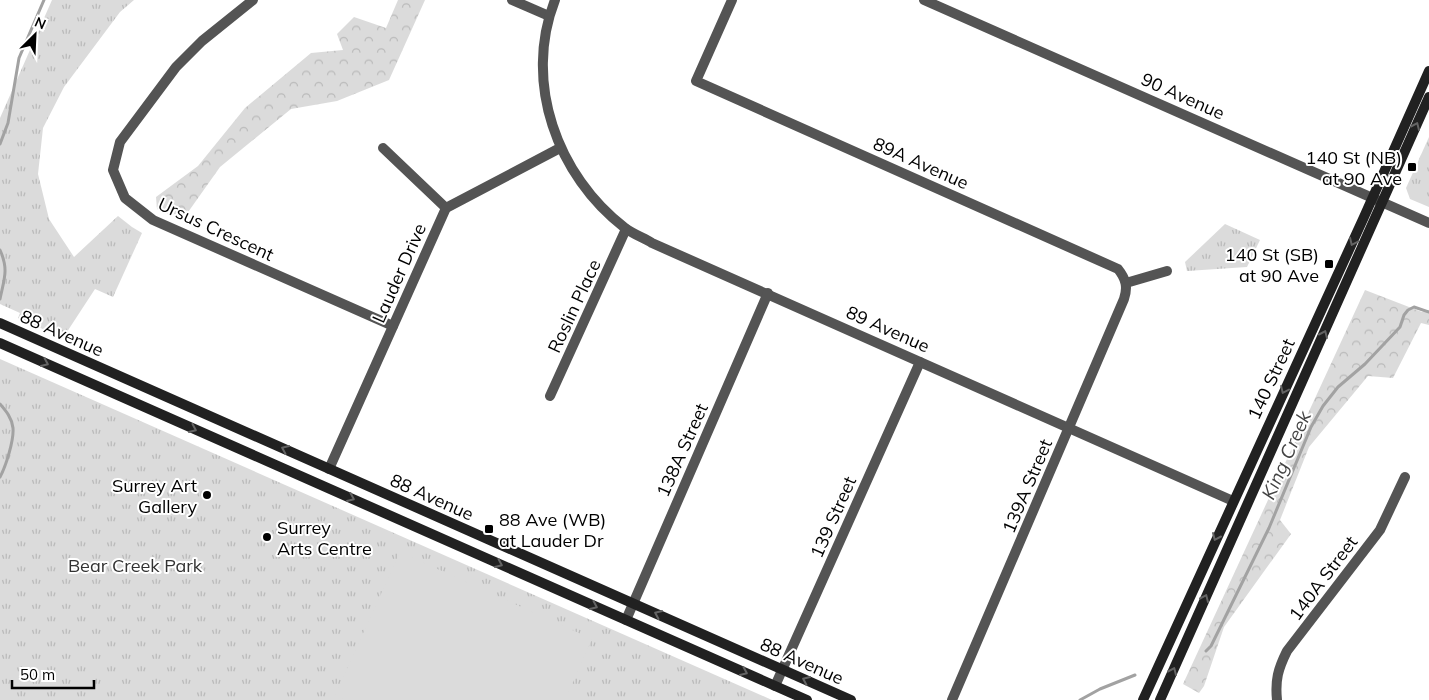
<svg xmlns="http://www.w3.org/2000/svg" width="1429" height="700" viewBox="0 0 1429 700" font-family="Mulish,sans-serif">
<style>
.forest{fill:url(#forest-crowns)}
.park{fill:url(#park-tufts)}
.garden{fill:#dbdbdb}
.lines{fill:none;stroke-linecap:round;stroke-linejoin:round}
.stream{stroke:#a2a2a2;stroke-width:3}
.minor{stroke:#545454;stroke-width:10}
.secondary{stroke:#212121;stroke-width:10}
.oneway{stroke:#646464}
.poi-dot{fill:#000;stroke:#fff;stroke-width:2}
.labels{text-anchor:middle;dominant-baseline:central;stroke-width:4;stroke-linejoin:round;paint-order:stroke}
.street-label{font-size:18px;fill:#000;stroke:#fff}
.poi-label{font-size:18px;fill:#000;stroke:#fff;text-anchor:end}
.park-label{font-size:18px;fill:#323232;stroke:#fff}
.water-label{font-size:19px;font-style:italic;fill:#434343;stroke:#fff}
</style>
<defs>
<pattern id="forest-crowns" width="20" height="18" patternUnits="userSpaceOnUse" patternTransform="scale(1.25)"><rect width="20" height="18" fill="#dbdbdb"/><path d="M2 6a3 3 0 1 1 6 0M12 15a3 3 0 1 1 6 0" fill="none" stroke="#bababa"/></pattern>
<pattern id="park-tufts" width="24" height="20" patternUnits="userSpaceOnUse" patternTransform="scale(1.25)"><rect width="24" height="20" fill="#dbdbdb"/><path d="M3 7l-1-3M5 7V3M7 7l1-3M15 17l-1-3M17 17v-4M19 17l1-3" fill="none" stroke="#bababa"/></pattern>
</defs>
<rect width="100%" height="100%" fill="#fff"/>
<g class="forest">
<polygon points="398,0 425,0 389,80 337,101 291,109 220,167 186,215 167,214 157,209 156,197 198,166 245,108 311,53 343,50 337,34 354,17 386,28"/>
<polygon points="1365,290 1422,312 1429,310 1429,325 1421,323 1393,378 1368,376 1309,447 1280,520 1291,534 1224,627 1204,686 1199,693 1183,684"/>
</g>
<g class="park">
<polygon points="52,0 134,0 120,12 64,87 43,128 38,174 49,219 74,257 118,216 132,227 142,233 113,297 95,289 63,338 18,318 20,313 0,304 0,118"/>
<polygon points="1429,137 1429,207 1410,199 1406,188"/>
<polygon points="1225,224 1260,240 1247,267 1187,271 1185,262"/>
<polygon points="0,359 772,700 0,700"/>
</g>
<polygon class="garden" points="400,552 592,639 565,700 346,700 335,695"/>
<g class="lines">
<g class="stream">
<polyline points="0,144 8,123 19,58 44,0"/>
<path d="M0,250C9,270 4,279 0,299"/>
<path d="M0,404C6,411 12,418 13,428C14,440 6,466 0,477"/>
<polyline points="1206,651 1211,646 1269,528 1311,427 1323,406 1338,387 1365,364 1400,327 1404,315 1408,310 1414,307 1429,312"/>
<polyline points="1080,700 1100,689 1135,675"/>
</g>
<g class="minor">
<polyline points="253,0 202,41 176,67 120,142 113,170 125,198 153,220 393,326"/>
<polyline points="512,0 549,16"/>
<path d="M555,0C523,82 557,176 625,228C633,234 644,238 652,243L1233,501"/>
<path d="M732,0L696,81L1118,269C1126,279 1128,287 1124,299L952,700"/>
<polyline points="924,0 1429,223"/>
<polyline points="383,148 446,208"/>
<polyline points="1126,283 1167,271"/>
<polyline points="550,396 626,229"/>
<polyline points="329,469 446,208 560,148"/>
<polyline points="626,620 768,293"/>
<polyline points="775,686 920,362"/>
<path d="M1277,700C1275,680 1278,669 1287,651L1380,530L1405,477"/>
</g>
<g class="secondary">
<polyline points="0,323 851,700"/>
<polyline points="0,343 807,700"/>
<polyline points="1143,700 1364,217 1429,71"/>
<polyline points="1160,700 1429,97"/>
</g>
</g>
<defs><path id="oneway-chevron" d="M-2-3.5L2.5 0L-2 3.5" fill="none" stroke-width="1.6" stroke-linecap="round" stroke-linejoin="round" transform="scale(1.25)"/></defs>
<g class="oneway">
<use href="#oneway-chevron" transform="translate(1416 126) rotate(-66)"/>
<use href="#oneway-chevron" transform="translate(1353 242) rotate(115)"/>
<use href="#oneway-chevron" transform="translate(1324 334) rotate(-66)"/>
<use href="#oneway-chevron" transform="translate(45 363) rotate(24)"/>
<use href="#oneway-chevron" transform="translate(1284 390) rotate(115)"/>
<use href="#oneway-chevron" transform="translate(193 429) rotate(24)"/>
<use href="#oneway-chevron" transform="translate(285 449) rotate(-156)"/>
<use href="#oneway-chevron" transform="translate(351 498) rotate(24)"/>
<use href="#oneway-chevron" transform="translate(1216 537) rotate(114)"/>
<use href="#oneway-chevron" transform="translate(499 564) rotate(24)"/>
<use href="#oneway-chevron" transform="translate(1205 598) rotate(-66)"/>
<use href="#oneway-chevron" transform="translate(594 606) rotate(24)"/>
<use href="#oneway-chevron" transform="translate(658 614) rotate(-156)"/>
<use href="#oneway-chevron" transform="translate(1173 671) rotate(-66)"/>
<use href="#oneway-chevron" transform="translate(744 672) rotate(24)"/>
<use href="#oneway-chevron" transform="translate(806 680) rotate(-156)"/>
</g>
<g class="poi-dot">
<rect x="1407" y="162" width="10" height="10" rx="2.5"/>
<rect x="1324" y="259" width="10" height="10" rx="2.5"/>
<circle cx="207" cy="495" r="5"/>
<rect x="484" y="524" width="10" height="10" rx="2.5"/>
<circle cx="267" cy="537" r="5"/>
</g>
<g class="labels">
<g class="street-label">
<text transform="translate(1183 96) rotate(24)">90 Avenue</text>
<text transform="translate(921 163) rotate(24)">89A Avenue</text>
<text transform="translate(216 229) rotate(25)">Ursus Crescent</text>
<text transform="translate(399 273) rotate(-66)">Lauder Drive</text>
<text transform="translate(574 306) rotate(-65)">Roslin Place</text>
<text transform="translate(888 329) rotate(24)">89 Avenue</text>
<text transform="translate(62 333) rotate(24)">88 Avenue</text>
<text transform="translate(1271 379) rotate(-65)">140 Street</text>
<text transform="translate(682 450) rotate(-66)">138A Street</text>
<text transform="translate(1027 486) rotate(-67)">139A Street</text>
<text transform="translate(432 497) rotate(24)">88 Avenue</text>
<text transform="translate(833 517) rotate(-66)">139 Street</text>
<text transform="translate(1323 578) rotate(-53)">140A Street</text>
<text transform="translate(802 661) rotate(24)">88 Avenue</text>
</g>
<g class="poi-label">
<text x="1402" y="157">140 St (NB)<tspan x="1402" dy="21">at 90 Ave</tspan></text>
<text x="1319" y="254">140 St (SB)<tspan x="1319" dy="21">at 90 Ave</tspan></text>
<text x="197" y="485">Surrey Art<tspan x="197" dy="21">Gallery</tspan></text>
<text x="499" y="519" text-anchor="start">88 Ave (WB)<tspan x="499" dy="21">at Lauder Dr</tspan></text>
<text x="277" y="527" text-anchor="start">Surrey<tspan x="277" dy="21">Arts Centre</tspan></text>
</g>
<g class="park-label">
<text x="135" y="565">Bear Creek Park</text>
</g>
<g class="water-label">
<text transform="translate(1286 455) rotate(-66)">King Creek</text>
</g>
</g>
<g transform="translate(35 35) rotate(24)" stroke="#ffffff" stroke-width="4" paint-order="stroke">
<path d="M0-4L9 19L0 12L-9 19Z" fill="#000000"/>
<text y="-8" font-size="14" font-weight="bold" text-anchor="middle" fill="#000000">N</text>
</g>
<path d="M12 680v8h82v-8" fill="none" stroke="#000000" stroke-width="2.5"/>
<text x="20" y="680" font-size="15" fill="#000000" stroke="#ffffff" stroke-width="4" paint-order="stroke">50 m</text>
</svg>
